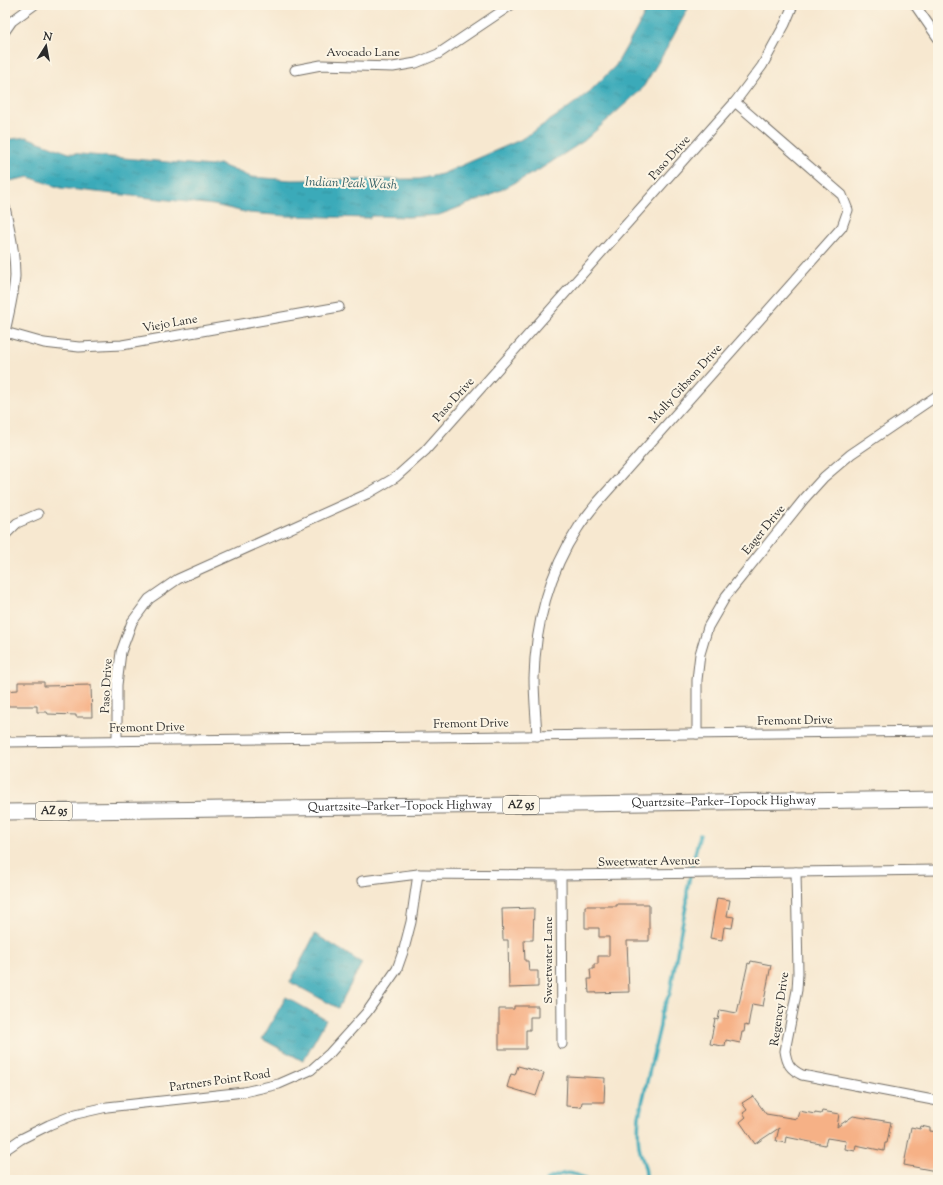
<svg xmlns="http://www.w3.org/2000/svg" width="943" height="1185" viewBox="0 0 943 1185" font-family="'Sorts Mill Goudy',serif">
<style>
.water{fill:url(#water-ripples);stroke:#336a72}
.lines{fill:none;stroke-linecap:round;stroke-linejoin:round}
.stream{stroke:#3baab9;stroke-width:3.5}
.building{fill:#f6b186}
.minor-casing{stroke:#726d65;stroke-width:11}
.trunk-casing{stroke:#726d65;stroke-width:17}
.minor{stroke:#fff;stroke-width:9}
.trunk{stroke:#fff;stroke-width:15}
.labels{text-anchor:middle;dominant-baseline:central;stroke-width:4;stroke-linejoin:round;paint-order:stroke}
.shield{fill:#fcf5e5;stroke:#6a6863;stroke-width:1}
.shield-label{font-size:11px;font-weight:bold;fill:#2b2b2b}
.street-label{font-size:12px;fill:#2b2b2b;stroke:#fcf5e5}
.water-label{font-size:13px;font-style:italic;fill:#315e64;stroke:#fcf5e5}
</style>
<defs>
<pattern id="water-ripples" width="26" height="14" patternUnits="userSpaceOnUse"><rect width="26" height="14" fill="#3baab9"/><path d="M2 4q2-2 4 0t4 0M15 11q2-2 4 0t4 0" fill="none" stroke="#328b97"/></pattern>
</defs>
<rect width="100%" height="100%" fill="#fcf5e5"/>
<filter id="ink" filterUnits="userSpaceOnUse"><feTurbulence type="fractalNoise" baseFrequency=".025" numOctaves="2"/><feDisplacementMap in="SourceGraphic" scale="8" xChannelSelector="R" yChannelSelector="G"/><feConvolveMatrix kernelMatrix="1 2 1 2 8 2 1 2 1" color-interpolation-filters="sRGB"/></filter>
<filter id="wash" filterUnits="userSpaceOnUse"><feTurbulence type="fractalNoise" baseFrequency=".012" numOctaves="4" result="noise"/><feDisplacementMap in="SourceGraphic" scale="16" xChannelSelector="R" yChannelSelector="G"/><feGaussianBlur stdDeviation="0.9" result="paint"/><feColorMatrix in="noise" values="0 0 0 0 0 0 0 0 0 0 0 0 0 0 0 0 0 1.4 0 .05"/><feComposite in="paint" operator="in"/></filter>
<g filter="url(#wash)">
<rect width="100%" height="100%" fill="#f7e8d0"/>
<g class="water">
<polygon points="649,5 690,5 667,48 642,89 584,141 539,170 501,190 493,193 492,195 439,215 408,217 372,216 370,218 287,216 249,213 214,205 60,188 29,177 5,182 5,140 26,137 69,153 211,166 219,164 251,177 291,180 418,179 442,174 520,140 561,113 589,92 616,65 636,30"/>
<polygon points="315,934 362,963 338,1008 290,982"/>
<polygon points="286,997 326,1020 303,1061 262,1039"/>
</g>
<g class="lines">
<g class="stream">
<path d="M546,1180C556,1177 563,1171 574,1174C579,1176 582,1176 586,1180"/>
<path d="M646,1180C647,1168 644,1166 641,1155C637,1143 638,1128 639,1116L660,1026L661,1013L670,993L681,930L687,902V891L693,860L700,835"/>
</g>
</g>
<g id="blocks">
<g class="building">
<polygon points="18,682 44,682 44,686 91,685 92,717 76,717 76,715 48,714 47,712 37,712 37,706 5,706 5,691 18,690"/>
<polygon points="717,898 730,900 727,916 734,917 732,928 724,927 722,940 710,938"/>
<polygon points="617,904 649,904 649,941 627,941 629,992 589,993 588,979 591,979 590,969 594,969 594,964 598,964 598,956 609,956 609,937 599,937 599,928 585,928 585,906 617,906"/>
<polygon points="534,908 533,940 524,940 525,961 528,961 529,971 538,971 538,987 509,988 508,940 503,940 502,909"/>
<polygon points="751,961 771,965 763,1006 752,1004 748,1026 745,1025 744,1032 742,1032 740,1043 726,1040 725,1046 723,1045 723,1046 710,1044 715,1019 718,1020 720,1010 737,1013 748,963 750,964"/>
<polygon points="514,1006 538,1006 538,1017 530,1017 530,1030 526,1030 526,1049 499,1049 499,1009 514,1009"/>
<polygon points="518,1066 544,1073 536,1096 507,1087 511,1074 515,1075"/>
<polygon points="567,1076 605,1078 604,1102 582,1102 581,1107 566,1106"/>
<polygon points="753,1096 766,1114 797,1119 799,1111 815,1114 815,1113 821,1114 822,1111 839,1114 837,1127 853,1116 891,1122 887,1143 885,1143 884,1151 856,1145 855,1151 845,1149 846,1141 827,1138 825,1145 786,1137 785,1143 776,1141 779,1128 755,1144 740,1122 746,1117 743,1113 747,1110 742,1103"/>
<polygon points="921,1126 930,1128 930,1131 938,1132 938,1160 936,1171 904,1165 911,1127 920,1129"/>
</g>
</g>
</g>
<g filter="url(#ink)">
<use href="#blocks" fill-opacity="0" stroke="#726d65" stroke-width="1"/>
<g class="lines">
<g class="minor-casing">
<g id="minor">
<polyline points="915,5 938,38"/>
<polyline points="5,31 12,21 34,5"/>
<polyline points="295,70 321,65 393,67 416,63 438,54 511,5"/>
<path d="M5,207C10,230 15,252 15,276C14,294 9,313 5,332L44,343L79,347L122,345L339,307"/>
<polyline points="5,535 17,523 38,514"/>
<polyline points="697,734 697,680 700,654 708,627 726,596 804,499 824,477 851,454 938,395"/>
<path d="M537,736C536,716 534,697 534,678C535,626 549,572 578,528C583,520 590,512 596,504L842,227L848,210L842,195L735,102"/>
<polyline points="117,741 117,685 121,652 132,622 149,599 178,579 367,494 396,477 425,451 735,102 762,66 785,24 793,5"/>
<polyline points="5,742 938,731"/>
<path d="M796,872L798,973L797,990L785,1051C787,1064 790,1069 802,1075L938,1101"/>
<polyline points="561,875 562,1044"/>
<polyline points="362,881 418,874 561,875 938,870"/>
<polyline points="5,1150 21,1139 49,1125 76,1114 107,1107 244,1092 279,1084 311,1070 330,1053 367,1012 397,969 404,949 411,922 418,874"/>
</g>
</g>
<g class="trunk-casing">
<g id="trunk">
<path id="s1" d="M5,812L938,799"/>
</g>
</g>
<use href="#minor" class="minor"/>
<use href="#trunk" class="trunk"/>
</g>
</g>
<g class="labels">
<g class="shield">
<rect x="503" y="796" width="36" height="18" rx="3"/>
<rect x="36" y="802" width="36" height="18" rx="3"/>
</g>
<g class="shield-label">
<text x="521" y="805">AZ 95</text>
<text x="54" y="811">AZ 95</text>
</g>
<g class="street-label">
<text x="363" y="53">Avocado Lane</text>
<text transform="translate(670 158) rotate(-48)">Paso Drive</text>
<text transform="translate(170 324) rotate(-10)">Viejo Lane</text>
<text transform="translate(686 384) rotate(-48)">Molly Gibson Drive</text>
<text transform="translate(454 400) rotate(-48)">Paso Drive</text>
<text transform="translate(764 530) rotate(-51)">Eager Drive</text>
<text transform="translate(107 686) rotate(-87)">Paso Drive</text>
<text transform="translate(795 721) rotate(-1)">Fremont Drive</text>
<text transform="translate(471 724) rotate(-1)">Fremont Drive</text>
<text transform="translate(147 728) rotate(-1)">Fremont Drive</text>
<text stroke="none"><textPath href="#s1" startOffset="719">Quartzsite–Parker–Topock Highway</textPath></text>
<text stroke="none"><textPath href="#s1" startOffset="395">Quartzsite–Parker–Topock Highway</textPath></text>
<text transform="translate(649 862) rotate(-1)">Sweetwater Avenue</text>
<text transform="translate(549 960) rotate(-90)">Sweetwater Lane</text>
<text transform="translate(780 1009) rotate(-82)">Regency Drive</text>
<text transform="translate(220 1081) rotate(-8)">Partners Point Road</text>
</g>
<g class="water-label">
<text transform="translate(351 184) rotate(2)">Indian Peak Wash</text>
</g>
</g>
<rect width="943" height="1185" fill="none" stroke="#fcf5e5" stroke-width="20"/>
<g transform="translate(46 46) rotate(11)" stroke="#fcf5e5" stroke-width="3" paint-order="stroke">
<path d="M0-3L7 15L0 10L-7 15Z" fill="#2b2b2b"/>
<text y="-6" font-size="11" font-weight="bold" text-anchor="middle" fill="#2b2b2b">N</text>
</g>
</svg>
